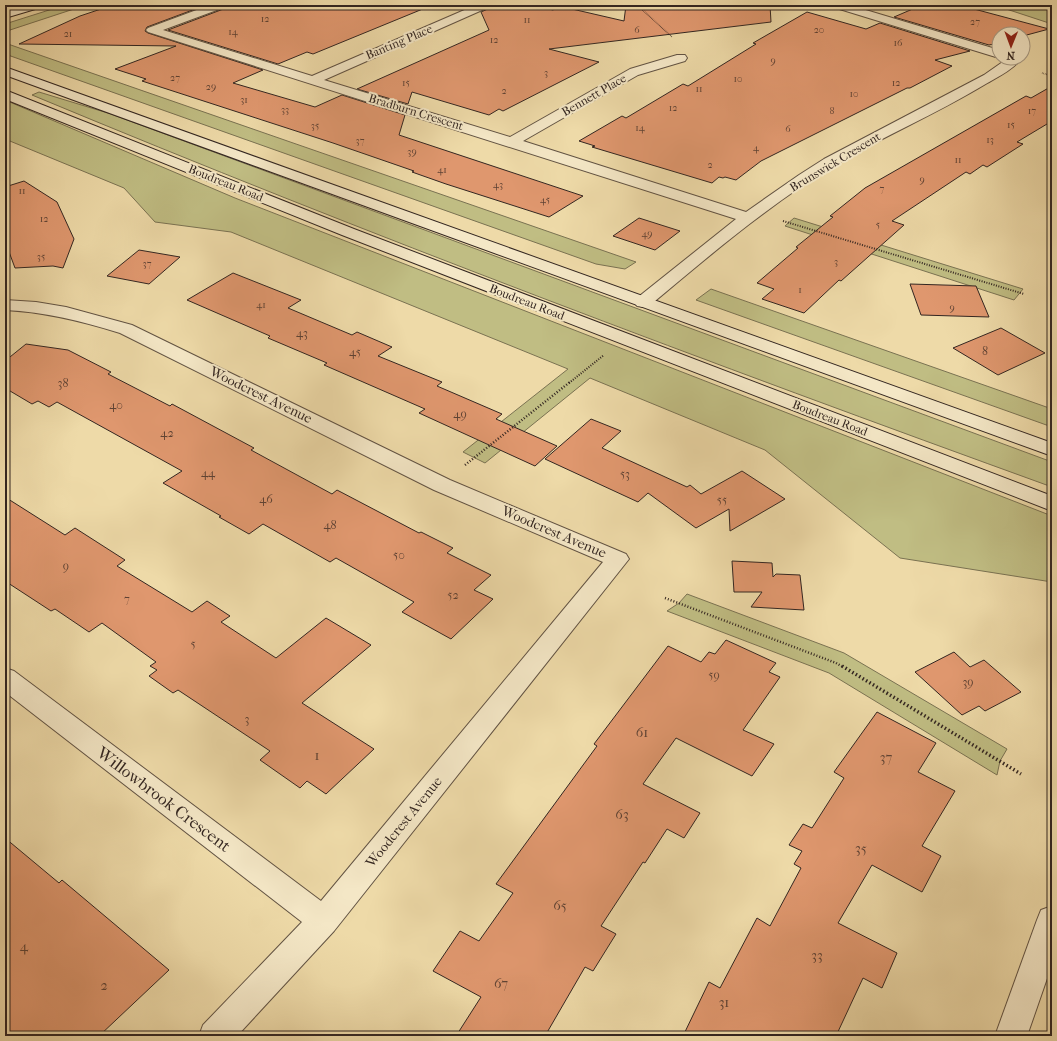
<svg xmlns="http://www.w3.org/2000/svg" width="1057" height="1041" viewBox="0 0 1057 1041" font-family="'IM FELL French Canon',serif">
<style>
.green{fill:#c0bd83;stroke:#7a7252}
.building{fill:#df976e;stroke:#332621}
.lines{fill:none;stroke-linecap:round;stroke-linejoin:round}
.street-casing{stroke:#625343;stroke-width:2}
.secondary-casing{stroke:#332621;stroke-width:2}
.path-far3{stroke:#332621;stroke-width:1.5;stroke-dasharray:0.5 1;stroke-linecap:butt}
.path-far2{stroke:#332621;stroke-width:2;stroke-dasharray:1 1.5;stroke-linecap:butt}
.path-far1{stroke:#332621;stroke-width:2.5;stroke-dasharray:1 2;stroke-linecap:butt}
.path{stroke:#332621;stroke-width:3.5;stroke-dasharray:1.5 2.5;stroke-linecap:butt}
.street{fill:#f4e7c6;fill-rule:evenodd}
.secondary{fill:#f4e7c6;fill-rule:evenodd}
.labels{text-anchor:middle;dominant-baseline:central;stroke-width:4;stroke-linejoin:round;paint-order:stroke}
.far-number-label{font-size:10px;fill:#5e4234}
.far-street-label{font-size:12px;fill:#332621;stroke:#f4e7c6}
.number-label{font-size:12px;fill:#5e4234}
.street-label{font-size:14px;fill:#332621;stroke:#f4e7c6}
.near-number-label{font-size:14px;fill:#5e4234}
.near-street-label{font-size:17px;fill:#332621;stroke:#f4e7c6}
</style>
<rect width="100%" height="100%" fill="#eedaa8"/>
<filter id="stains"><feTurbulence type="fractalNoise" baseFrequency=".005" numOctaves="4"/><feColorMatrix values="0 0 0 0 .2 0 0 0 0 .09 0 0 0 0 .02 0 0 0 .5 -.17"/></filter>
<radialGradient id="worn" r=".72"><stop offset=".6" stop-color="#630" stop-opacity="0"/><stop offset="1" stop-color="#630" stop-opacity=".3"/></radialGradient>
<g class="green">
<polygon points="65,5 86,5 10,30 5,37 5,24"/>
<polygon points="994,5 1052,5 1052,24"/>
<polygon points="5,43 636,262 625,269 596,264 5,54"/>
<path d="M39,92L111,114L1052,462V487C710,363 368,235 32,95Z"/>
<polygon points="5,100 235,198 1052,516 1052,582 900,558 765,450 590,378 485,463 463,452 568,369 231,232 155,222 124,188 5,139"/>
<polygon points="794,218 1023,289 1014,300 785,226"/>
<polygon points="711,289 1052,409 1052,427 696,300"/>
<polygon points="687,594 844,653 1007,749 1000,761 997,775 829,673 667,611 679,603"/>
</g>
<g class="building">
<polygon points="113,5 206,5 147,27 145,31 148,33 263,70 233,83 315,107 342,95 405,115 399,135 583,196 549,217 446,184 412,172 414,171 333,143 142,81 146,79 115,69 176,46 19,44 80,16"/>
<polygon points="228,5 430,5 430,6 313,54 307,52 278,64 168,30 226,8"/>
<polygon points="492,5 533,5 553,10 559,6 624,21 626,5 770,5 771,22 549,49 599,62 503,111 499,109 489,115 412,92 408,104 357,89 489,30 481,12 490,8"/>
<polygon points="922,5 959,5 1049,29 1023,36 1023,34 999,34 999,43 989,45 894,17"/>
<polygon points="807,12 866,29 880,23 970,51 935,60 952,66 910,88 907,88 761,161 736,180 725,177 723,178 719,177 712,183 592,147 595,146 579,141 622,116 626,118 683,84 688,86 756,44 753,43"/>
<polygon points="1052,86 1052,121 1017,142 1023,144 987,167 983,165 970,174 966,172 892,221 904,225 841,281 839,280 804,313 762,299 774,289 757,283 798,248 796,247 833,217 830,216 865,188 1026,96 1031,98"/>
<polygon points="24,181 57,202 74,239 63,268 53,266 15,268 5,241 5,187"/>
<polygon points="639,218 680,231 655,250 613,236"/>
<polygon points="139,250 180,257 149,284 107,276"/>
<polygon points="233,273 301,300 288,308 352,335 357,332 392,347 378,356 442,382 437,386 502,414 496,419 557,446 535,466 419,413 425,409 324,365 327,363 268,338 270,336 187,300"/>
<polygon points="910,284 976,286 989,317 921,315"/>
<polygon points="1001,328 1045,353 998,375 953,348"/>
<polygon points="26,344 68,350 111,372 108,374 170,406 172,404 254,448 251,450 332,494 337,490 419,533 421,532 453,548 447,553 491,575 474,590 493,599 451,639 402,612 414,602 336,558 330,562 263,524 249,534 219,517 221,516 163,483 182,471 57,402 49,407 38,401 32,404 5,388 5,361"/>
<polygon points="591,419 621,431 602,448 687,487 690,485 701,494 742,471 785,499 730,531 729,509 696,528 648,493 638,502 545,459"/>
<polygon points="5,497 65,535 75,528 125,560 117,566 192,612 207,601 230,616 221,622 276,658 326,618 371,645 302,703 374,749 326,794 307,781 300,788 260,760 270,751 178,690 173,693 149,676 157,670 150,666 156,662 102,623 89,632 55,609 51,611 5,581"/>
<polygon points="732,561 772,563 773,577 776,574 800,575 804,610 751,607 762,592 734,592"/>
<polygon points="726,640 776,663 769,672 780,677 743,730 774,744 752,776 676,738 643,784 700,813 684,838 667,829 645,863 643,862 601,926 616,934 593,971 585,967 545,1036 456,1036 481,997 433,971 460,931 479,941 513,893 496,884 597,746 594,744 668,646 701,662 709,652 715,654"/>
<polygon points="954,652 970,667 984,660 1021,692 985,711 979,706 962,715 915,672"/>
<polygon points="877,712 936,743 918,772 955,791 922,846 941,856 922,892 872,865 838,923 897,953 882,988 863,978 836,1036 683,1036 709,982 720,988 757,918 770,926 801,868 794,864 802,851 789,845 803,824 812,828 844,778 834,772"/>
<polygon points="5,838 59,883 62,880 169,970 99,1036 5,1036"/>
</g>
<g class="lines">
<g class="street-casing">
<g id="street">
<path d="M210,5H227L225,7L163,30L312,76L476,5H491L489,7L324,80L510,137L630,69L677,55H685L687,58L685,61L638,75L523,141L746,212L799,175L824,159L984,75L1004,61L1001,58H1017L1019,61C1013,70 994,79 984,85C936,114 884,136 835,165C768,205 709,256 649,306L643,307L637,306L634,302L637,298L736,219L148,32L146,30L148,28Z"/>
<polygon points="831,5 849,5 999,50 999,58 833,7"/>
<path d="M5,300L36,302L66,307L132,325L450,480L626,554L629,559L334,931L237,1036H199L203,1025L302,922L5,692V668L14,671L321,901L603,562L434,490L120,333C82,321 45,312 5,310Z"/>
<polygon points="1052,906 1052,964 1027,1036 995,1036 1037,920 1041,910"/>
</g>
</g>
<g class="secondary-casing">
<g id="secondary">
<polygon points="26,5 44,5 42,7 5,18 5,11"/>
<polygon points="5,67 1052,443 1052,456 5,75"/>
<polygon points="5,90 354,229 1052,496 1052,511 342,235 5,99"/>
</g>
</g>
<g class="path-far3">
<polyline points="637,5 672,37"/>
<polyline points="1042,73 1052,76"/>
</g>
<g class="path-far2">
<polyline points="783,221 1024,294"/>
<polyline points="569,383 604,355"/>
</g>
<g class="path-far1">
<polyline points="465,465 570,382"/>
<polyline points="665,598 836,663 843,667"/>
</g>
<polyline class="path" points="842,666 1021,774"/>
<use href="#street" class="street"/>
<use href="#secondary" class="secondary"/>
</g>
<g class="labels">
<g class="far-number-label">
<text x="265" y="19">12</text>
<text x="527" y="20">11</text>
<text x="975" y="22">27</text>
<text x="637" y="30">6</text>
<text x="819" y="30">20</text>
<text x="233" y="32">14</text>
<text x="68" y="34">21</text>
<text x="494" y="40">12</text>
<text x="898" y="43">16</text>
<text x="773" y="61">9</text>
<text x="546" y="73">3</text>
<text x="175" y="78">27</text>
<text x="738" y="79">10</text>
<text x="406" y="83">15</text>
<text x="896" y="83">12</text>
<text x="211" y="87">29</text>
<text x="699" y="89">11</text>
<text x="504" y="91">2</text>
<text x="854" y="94">10</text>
<text x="244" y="100">31</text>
<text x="673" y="108">12</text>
<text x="285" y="110">33</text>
<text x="832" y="111">8</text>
<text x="1032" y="111">17</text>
<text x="1011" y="125">15</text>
<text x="315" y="126">35</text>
<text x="640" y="128">14</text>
<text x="788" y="129">6</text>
<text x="990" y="140">13</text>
<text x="360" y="141">37</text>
<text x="756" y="148">4</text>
<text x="412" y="152">39</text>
<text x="958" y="160">11</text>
<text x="710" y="165">2</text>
<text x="442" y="170">41</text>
<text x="922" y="180">9</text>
<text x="498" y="185">43</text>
<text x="882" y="189">7</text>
<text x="22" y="191">11</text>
<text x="545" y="200">45</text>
<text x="44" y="219">12</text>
<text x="878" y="225">5</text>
<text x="647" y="234">49</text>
<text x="41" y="257">35</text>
<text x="836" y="262">3</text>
<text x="147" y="264">37</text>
<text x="800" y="290">1</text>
<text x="261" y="305">41</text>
<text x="952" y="308">9</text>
</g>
<g class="far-street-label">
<text transform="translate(399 42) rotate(-23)">Banting Place</text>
<text transform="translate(594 95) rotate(-30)">Bennett Place</text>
<text transform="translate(416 112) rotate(17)">Bradburn Crescent</text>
<text transform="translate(835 162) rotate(-31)">Brunswick Crescent</text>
<text transform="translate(226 183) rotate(22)">Boudreau Road</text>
<text transform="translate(527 302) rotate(21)">Boudreau Road</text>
<text transform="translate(830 418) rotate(21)">Boudreau Road</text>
</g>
<g class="number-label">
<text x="302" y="333">43</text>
<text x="985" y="351">8</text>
<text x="355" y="352">45</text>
<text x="63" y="383">38</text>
<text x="116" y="405">40</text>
<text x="460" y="414">49</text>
<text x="167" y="433">42</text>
<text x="208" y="473">44</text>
<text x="625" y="474">53</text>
<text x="266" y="499">46</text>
<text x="722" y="500">55</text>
<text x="330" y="525">48</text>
<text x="399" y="555">50</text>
<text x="66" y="566">9</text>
<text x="453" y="595">52</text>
<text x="127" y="599">7</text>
<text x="193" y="644">5</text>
<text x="714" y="675">59</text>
<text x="968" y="682">39</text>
<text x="247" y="719">3</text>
</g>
<g class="street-label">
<text transform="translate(261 395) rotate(26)">Woodcrest Avenue</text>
<text transform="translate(554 532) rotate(23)">Woodcrest Avenue</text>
<text transform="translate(404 822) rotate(-51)">Woodcrest Avenue</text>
</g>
<g class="near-number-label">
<text x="642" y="732">61</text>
<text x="317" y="755">1</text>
<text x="886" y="757">37</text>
<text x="622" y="814">63</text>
<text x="861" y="848">35</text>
<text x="560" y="905">65</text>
<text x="24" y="946">4</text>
<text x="817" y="955">33</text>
<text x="501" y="983">67</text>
<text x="104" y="985">2</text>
<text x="724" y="1002">31</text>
</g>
<g class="near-street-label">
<text transform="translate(164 799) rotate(37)">Willowbrook Crescent</text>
</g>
</g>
<rect width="1057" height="1041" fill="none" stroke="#eedaa8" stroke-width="20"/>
<rect x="6" y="6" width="1045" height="1029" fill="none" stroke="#332621" stroke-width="2"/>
<rect x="10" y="10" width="1037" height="1021" fill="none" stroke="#332621"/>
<g transform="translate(1011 46) rotate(181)"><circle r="19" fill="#f4e7c6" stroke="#a79a84"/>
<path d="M0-3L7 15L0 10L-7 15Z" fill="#8f2418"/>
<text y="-6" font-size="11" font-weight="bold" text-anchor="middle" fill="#332621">N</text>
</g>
<rect width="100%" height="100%" filter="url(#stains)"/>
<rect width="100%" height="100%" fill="url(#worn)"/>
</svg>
